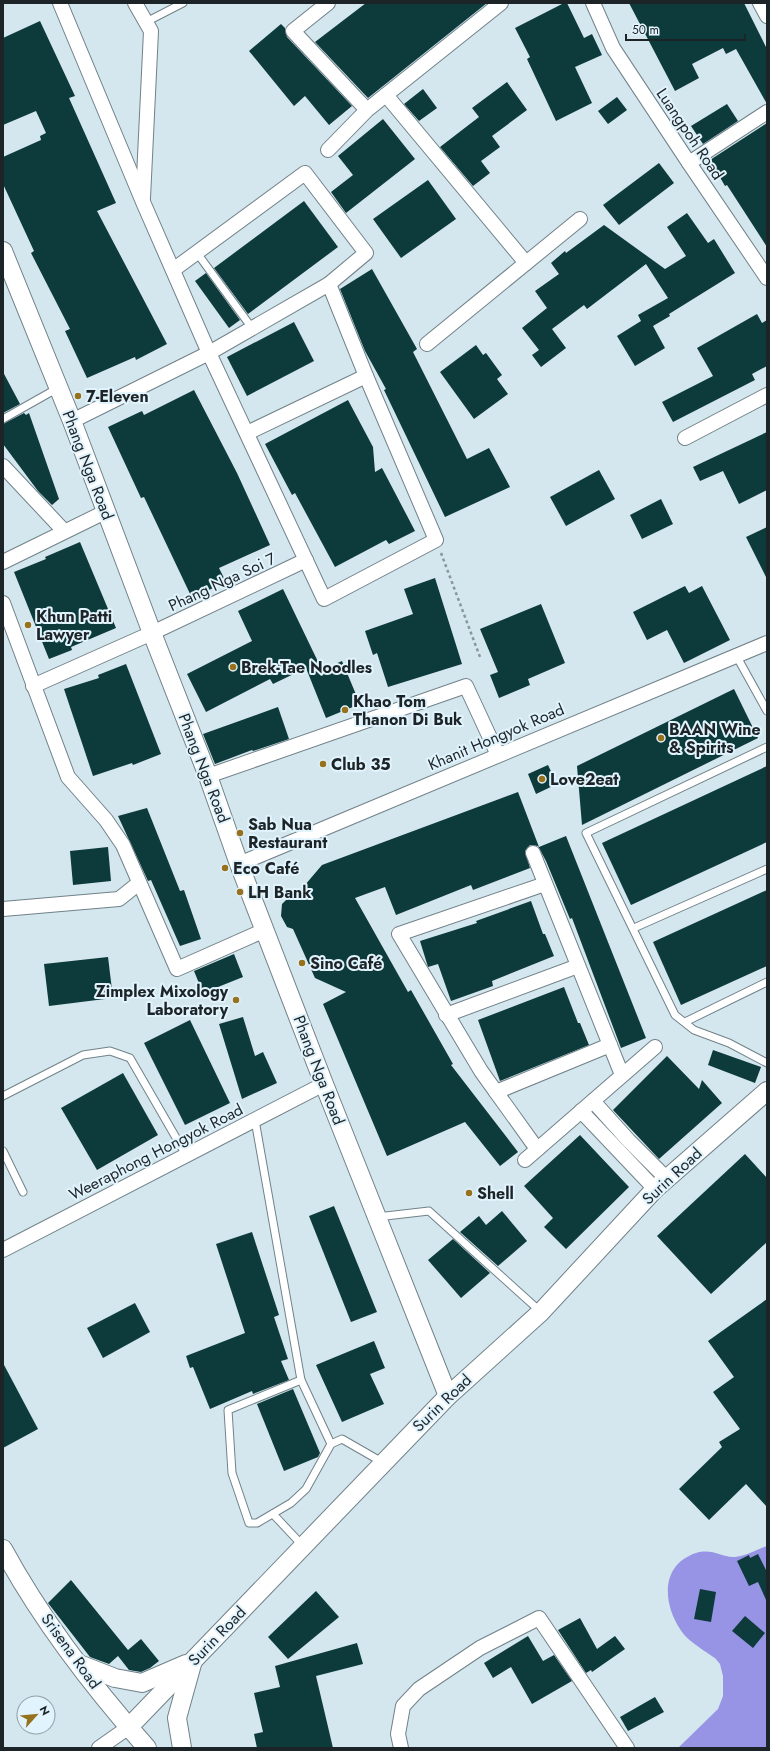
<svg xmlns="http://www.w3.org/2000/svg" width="770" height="1751" viewBox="0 0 770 1751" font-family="Jost,sans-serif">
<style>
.water{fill:#9794e5}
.building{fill:#0d3a3b}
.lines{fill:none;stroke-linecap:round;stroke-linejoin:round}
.service-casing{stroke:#718289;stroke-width:9}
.minor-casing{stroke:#718289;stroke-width:16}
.tertiary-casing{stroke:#718289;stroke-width:20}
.path{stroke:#89969c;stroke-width:2.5;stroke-dasharray:3 3;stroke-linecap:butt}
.service{stroke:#fff;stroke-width:7}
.minor{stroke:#fff;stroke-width:14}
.tertiary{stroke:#fff;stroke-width:18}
.poi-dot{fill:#97721c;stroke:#e1f3fc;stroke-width:1.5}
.labels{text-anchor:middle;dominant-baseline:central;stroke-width:4;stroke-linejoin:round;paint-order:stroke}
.street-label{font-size:16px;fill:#1d2427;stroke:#e1f3fc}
.poi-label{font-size:16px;font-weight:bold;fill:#1d2427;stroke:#e1f3fc;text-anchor:start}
</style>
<rect width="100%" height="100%" fill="#d4e6ee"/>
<path class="water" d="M767,1546V1748H678L718,1709L723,1696V1676L720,1664L715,1658C705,1651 686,1640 680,1629C663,1603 660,1565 696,1553C713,1548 722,1558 735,1557C744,1557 758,1549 767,1546Z"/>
<g class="building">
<polygon points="366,3 487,3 368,98 315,42"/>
<polygon points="564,3 567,3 584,38 592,34 602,55 575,67 592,103 556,121 527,59 530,57 515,28"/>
<polygon points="629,3 744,3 767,49 767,104 736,49 726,54 723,48 692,64 699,78 675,91"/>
<polygon points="40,21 75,96 69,98 116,203 97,211 167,344 136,360 135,357 87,378 65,331 70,329 31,253 34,251 3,184 3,157 41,140 40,136 46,133 36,111 3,125 3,38"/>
<polygon points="281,24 285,28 287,37 352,106 329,125 305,96 294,106 249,51"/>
<polygon points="507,82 527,110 492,136 500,147 481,161 490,173 473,186 440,147 479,117 472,108"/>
<polygon points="423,89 437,108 419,121 404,104"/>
<polygon points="617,97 627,110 608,124 598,111"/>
<polygon points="727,104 738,121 703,144 691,126"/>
<polygon points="383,119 415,159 346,213 331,192 353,175 338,156"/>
<polygon points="767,123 767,247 727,185 725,186 710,160"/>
<polygon points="659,163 674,183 619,225 603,205"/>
<polygon points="428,180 456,219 401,258 373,219"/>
<polygon points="304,201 338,247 248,314 214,268"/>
<polygon points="687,213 708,243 714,239 735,273 669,314 670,316 653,326 665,348 635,366 617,336 641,321 638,315 668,298 646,264 587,309 584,305 552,329 566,348 541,367 532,355 539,350 522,328 547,308 535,291 559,274 551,263 565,251 566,253 604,225 665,269 686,256 667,227"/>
<polygon points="372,269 417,349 413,352 467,459 489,448 510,487 445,517 384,390 386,389 365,351 340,289"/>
<polygon points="206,273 240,320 229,328 195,281"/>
<polygon points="757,314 762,323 767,320 767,366 752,374 755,380 673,422 662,402 713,376 697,348"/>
<polygon points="294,322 314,361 247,396 227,357"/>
<polygon points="476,345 483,355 486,353 502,375 497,379 508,394 474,419 440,372"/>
<polygon points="3,372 20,404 3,413"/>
<polygon points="194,390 237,473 270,545 219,568 226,582 192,598 144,497 141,498 108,427 142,411 144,415"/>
<polygon points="348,400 373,447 375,472 382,468 415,531 389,544 386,540 335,567 295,493 292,495 265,444"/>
<polygon points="24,413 26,415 29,413 59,499 52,505 38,491 3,444 3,424"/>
<polygon points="767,432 767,490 739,504 723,471 700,481 693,467"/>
<polygon points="599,470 615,499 566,526 550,497"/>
<polygon points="661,499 673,524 642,539 630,515"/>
<polygon points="767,527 767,579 746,537"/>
<polygon points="80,542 116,628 71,647 72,650 49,659 14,572 46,559 45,557"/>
<polygon points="435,578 462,664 388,687 377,653 373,655 365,631 413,614 404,589"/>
<polygon points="685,586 689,593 702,586 730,640 684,663 667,630 647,640 633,612"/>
<polygon points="283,589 322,670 342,661 360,704 326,718 306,668 273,684 270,679 206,712 187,674 252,641 238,611"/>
<polygon points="541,604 565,663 528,679 530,685 499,698 490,675 498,672 480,629"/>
<polygon points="126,664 161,754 133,765 132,763 93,776 64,689 99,678 98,675"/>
<polygon points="734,689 758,738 582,825 577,766"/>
<polygon points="278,707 289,739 253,751 252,750 215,764 203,734"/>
<polygon points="548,765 557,784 536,794 528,774"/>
<polygon points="767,766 767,842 631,905 602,843"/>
<polygon points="518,792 539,847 566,836 646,1038 621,1048 572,918 570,919 546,861 538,846 530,845 525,851 530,868 473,890 471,885 396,915 385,887 355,898 408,992 411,990 453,1064 451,1065 518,1152 500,1166 465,1122 387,1156 323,1004 346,992 315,978 293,929 287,927 281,916 282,904 289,897 299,892 322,865"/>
<polygon points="147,808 180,891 184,890 201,939 180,946 151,880 148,881 118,816"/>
<polygon points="108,847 111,881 73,885 70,851"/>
<polygon points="767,890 767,966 681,1005 653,942"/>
<polygon points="531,901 543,934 545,934 554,956 492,981 493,986 451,1001 438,964 428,967 420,941 477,923 476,921"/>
<polygon points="234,954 243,977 203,993 194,971"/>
<polygon points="108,957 113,998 49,1006 44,964"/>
<polygon points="564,987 578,1023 580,1023 589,1045 500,1081 478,1020"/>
<polygon points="243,1017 255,1056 263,1052 277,1083 242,1099 219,1024"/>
<polygon points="190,1020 230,1103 185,1125 144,1043"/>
<polygon points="713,1050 761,1067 755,1083 708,1065"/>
<polygon points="667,1056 699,1089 702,1080 722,1103 659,1159 613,1110"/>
<polygon points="123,1073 158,1135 97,1170 61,1108"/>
<polygon points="580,1135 629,1187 566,1249 544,1227 553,1218 524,1186"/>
<polygon points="745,1154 767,1178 767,1242 711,1294 657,1236"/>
<polygon points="334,1206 377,1312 351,1322 309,1216"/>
<polygon points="502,1211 527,1241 498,1266 460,1232 479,1216 486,1225"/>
<polygon points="252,1232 279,1315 274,1317 288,1359 281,1361 289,1380 253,1394 252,1391 210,1409 193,1367 190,1368 186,1356 245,1333 216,1244"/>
<polygon points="453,1239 490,1273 461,1298 428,1260"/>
<polygon points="767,1299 767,1507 746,1484 709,1520 679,1489 722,1447 719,1442 740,1429 713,1392 734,1377 708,1341"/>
<polygon points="135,1303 150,1332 103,1358 87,1328"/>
<polygon points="374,1341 385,1368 370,1374 384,1404 342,1422 316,1365"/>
<polygon points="3,1363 38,1429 3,1448"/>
<polygon points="293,1389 320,1453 318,1457 284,1471 257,1404"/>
<polygon points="758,1554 767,1572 767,1602 758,1582 749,1586 737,1561 749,1555 750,1558"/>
<polygon points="71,1580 128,1650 141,1639 159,1661 150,1668 141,1672 129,1670 118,1656 109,1664 90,1657 48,1603"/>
<polygon points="700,1589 716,1592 711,1622 694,1619"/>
<polygon points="316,1591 339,1617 288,1659 268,1637"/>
<polygon points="745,1616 765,1633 753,1648 732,1631"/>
<polygon points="580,1618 597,1649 615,1636 625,1649 592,1672 591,1670 586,1673 558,1630"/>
<polygon points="528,1636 543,1661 554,1655 572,1681 532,1704 511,1667 493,1678 484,1663"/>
<polygon points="357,1643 363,1664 316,1676 333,1748 257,1748 254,1734 263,1732 254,1693 280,1687 275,1666"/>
<polygon points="655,1697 664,1712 628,1731 620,1717"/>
</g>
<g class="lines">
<g class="service-casing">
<g id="service">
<polyline points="146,22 183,3"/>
<polyline points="197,253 252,328"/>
<polyline points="3,419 58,388"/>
<polyline points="737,657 767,711"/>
<polyline points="767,747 586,833 675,1015 694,1030 729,1043 767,1063"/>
<polyline points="634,928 767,869"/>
<polyline points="685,1022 767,982"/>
<polyline points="3,1096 83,1055 110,1051 130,1058 186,1155"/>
<polyline points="255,1120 301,1380 228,1410 232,1473 249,1523 257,1523 291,1503 306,1489 331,1444 342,1439 382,1462"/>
<polyline points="3,1151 23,1192"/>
<polyline points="377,1217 429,1211 541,1312"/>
<polyline points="301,1380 331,1444"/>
<polyline points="273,1514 303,1546"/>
</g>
</g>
<g class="minor-casing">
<g id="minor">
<polyline points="60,3 143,202 209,353 324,599 436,540 366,376 329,284"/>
<polyline points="135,3 151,31 143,198"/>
<polyline points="328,3 293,31 367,110"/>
<polyline points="593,3 613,48 689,163 767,278"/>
<polyline points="760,3 767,16"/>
<polyline points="386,95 526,263"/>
<polyline points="328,150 367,110 501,3"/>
<polyline points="689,163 767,112"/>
<polyline points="427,344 580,219"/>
<polyline points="72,421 209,353 329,284 366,253 305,173 173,270"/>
<polyline points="247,433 366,376"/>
<polyline points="685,438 767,395"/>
<polyline points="3,466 64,531"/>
<polyline points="3,562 105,512"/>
<polyline points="3,603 68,777 106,820 123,845 177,969 265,930"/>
<polyline points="33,686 152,633 306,560"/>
<polyline points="208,776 466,686 498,755"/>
<polyline points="533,853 622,1075"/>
<polyline points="239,864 767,643"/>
<polyline points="3,909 119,899 139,883"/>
<polyline points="446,1015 578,966"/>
<polyline points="496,1092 610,1045"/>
<polyline points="593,1101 629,1141 667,1179"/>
<polyline points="581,1111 655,1189"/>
<polyline points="537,1149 481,1071 399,934 545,884"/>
<polyline points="525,1160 655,1047"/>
<polyline points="3,1250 324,1084"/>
<polyline points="99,1748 129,1727"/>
<polyline points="401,1748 398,1734 403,1706 419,1689 480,1648 539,1618 627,1748"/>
</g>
</g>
<g class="tertiary-casing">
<g id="tertiary">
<polyline points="3,251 72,421 152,633 208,776 239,864 324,1084 448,1396"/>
<path d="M3,1549C42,1621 93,1687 147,1748"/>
<polyline points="79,1664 115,1678 142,1683 186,1664"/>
<polyline points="129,1727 448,1396 541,1312 655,1189 767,1091"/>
<polyline points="182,1748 177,1718 192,1664"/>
</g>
</g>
<polyline class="path" points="441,553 480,657"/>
<use href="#service" class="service"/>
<use href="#minor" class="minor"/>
<use href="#tertiary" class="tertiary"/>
</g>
<g class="poi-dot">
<circle cx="78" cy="396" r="4"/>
<circle cx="28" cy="625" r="4"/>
<circle cx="233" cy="667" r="4"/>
<circle cx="345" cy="710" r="4"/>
<circle cx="661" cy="738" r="4"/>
<circle cx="323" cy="764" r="4"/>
<circle cx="542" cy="779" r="4"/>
<circle cx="240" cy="833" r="4"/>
<circle cx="225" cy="868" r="4"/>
<circle cx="240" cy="892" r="4"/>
<circle cx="302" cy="963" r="4"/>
<circle cx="236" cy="1000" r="4"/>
<circle cx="469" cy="1193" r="4"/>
</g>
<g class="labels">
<g class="street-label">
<text transform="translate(690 134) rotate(56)">Luangpoh Road</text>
<text transform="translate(88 465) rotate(69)">Phang Nga Road</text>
<text transform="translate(222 582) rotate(-25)">Phang Nga Soi 7</text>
<text transform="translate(496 737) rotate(-23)">Khanit Hongyok Road</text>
<text transform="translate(204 768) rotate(69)">Phang Nga Road</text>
<text transform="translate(319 1070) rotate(69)">Phang Nga Road</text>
<text transform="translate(156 1152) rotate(-27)">Weeraphong Hongyok Road</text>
<text transform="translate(672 1176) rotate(-43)">Surin Road</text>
<text transform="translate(442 1403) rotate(-44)">Surin Road</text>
<text transform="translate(217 1636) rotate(-46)">Surin Road</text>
<text transform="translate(71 1651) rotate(54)">Srisena Road</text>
</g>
<g class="poi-label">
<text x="86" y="396">7-Eleven</text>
<text x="36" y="616">Khun Patti<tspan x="36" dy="18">Lawyer</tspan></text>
<text x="241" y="667">Brek-Tae Noodles</text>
<text x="353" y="701">Khao Tom<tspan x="353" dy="18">Thanon Di Buk</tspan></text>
<text x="669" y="729">BAAN Wine<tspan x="669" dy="18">&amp; Spirits</tspan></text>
<text x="331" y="764">Club 35</text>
<text x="550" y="779">Love2eat</text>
<text x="248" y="824">Sab Nua<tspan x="248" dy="18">Restaurant</tspan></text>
<text x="233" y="868">Eco Café</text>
<text x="248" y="892">LH Bank</text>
<text x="310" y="963">Sino Café</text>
<text x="228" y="991" text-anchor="end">Zimplex Mixology<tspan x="228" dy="18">Laboratory</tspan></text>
<text x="477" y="1193">Shell</text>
</g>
</g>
<rect width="770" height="1751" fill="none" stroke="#1d2427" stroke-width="8"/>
<g transform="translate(36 1715) rotate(63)"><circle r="19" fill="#e1f3fc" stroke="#93a0a7"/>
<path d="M0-3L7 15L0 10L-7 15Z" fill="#97721c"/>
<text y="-6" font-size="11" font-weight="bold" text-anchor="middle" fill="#1d2427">N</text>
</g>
<path d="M626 34v6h119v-6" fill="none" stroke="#1d2427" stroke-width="2"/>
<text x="632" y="34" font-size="12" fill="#1d2427" stroke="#e1f3fc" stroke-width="3" paint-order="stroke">50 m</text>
</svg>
